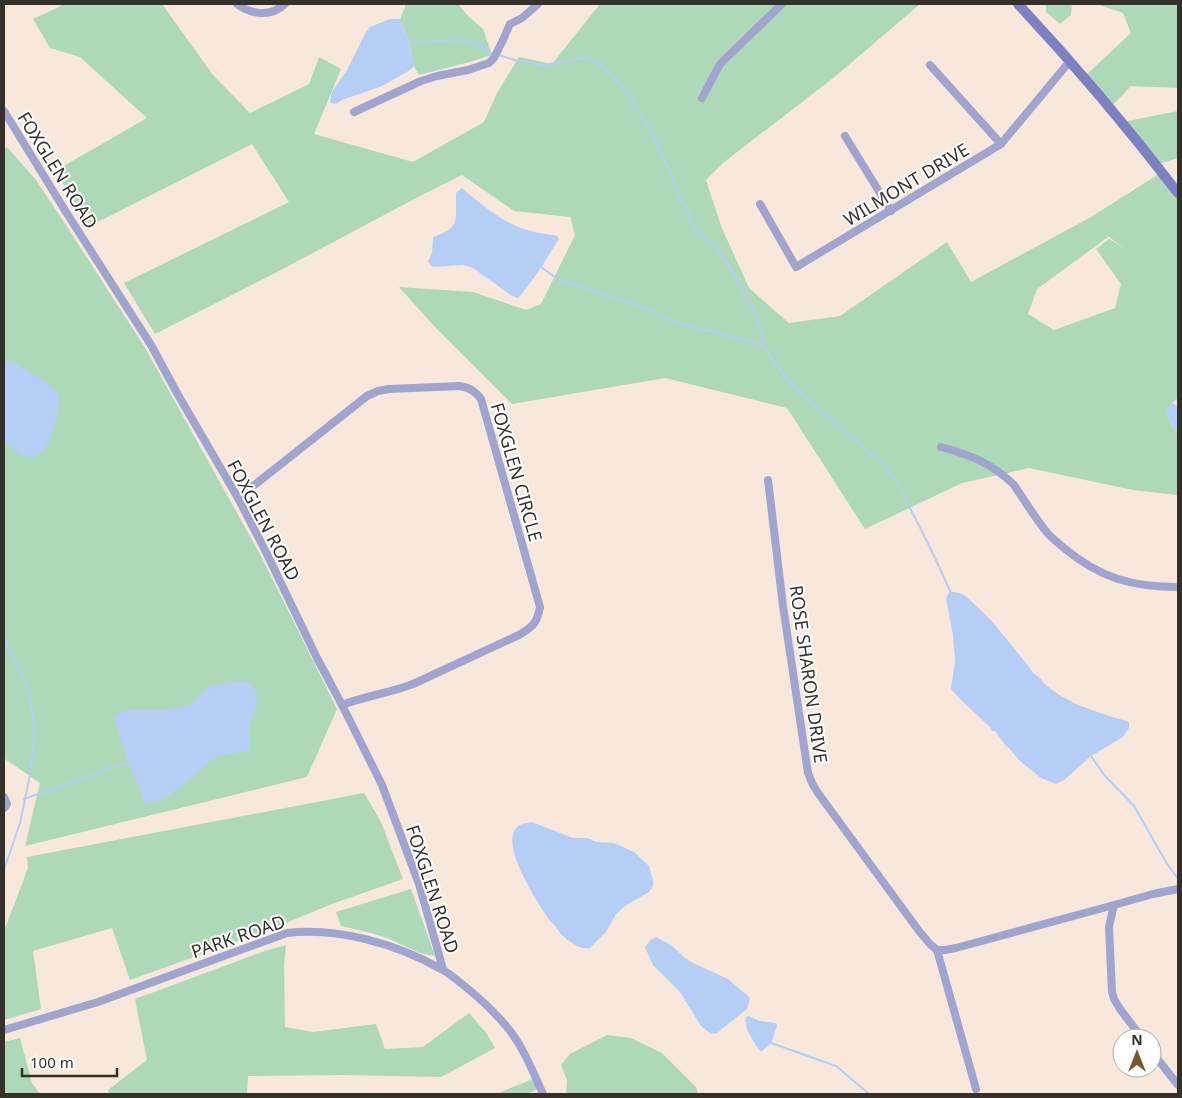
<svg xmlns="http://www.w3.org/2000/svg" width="1182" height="1098" viewBox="0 0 1182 1098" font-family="'Noto Sans',sans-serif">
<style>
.green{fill:#add9b8;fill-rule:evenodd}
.water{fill:#b4cef6}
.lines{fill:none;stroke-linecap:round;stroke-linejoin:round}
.stream{stroke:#b4cef6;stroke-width:2}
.street{stroke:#a0a5d0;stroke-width:8}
.secondary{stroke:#7c82c1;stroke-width:10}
.labels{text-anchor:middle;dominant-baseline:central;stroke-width:4;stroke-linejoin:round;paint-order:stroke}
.street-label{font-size:18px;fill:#35302a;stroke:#fff}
</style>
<rect width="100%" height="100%" fill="#f7e8db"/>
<g class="green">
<path d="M60,4H162L213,75L250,113L309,84L319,57L341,69L314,134L413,162L484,122L497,93L519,57L552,64L600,4H920L837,75L723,163L706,180L721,226L749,288L789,323L840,316L947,242L971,282L1091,217L1162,172L1178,193V398L1172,403L1168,418L1178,435V495L1133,490L1029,468L962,483L865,529L787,408L665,378L512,404L434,326L399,287L473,292L526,310L541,304L575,235L570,217L514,211L462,175L418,197L279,271L155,334L124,283L289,202L252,144L90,226L55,171L147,118L80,57L50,48L33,19L61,6ZM1105,234L1124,248L1109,239L1096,249L1121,284L1115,308L1054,330L1028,314L1037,289L1108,237Z"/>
<polygon points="406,4 458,4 468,16 483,29 492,55 466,63 419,75 414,66 409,42 400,19"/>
<polygon points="1046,4 1178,4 1178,90 1178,88 1131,86 1110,108 1084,77 1131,33 1123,13 1097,4 1072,4 1071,15 1060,24 1046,12"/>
<polygon points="1178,111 1178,158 1156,165 1123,122"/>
<polygon points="7,147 36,180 60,216 144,346 261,556 337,709 307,777 25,846 40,783 5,759 4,754 4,149"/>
<polygon points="364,793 381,822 403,879 332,904 264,932 130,980 112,928 33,951 41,1009 4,1020 4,931 28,868 27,857"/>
<polygon points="411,889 435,956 420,953 387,938 371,933 341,926 336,912"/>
<polygon points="286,945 284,965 285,1027 313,1032 376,1024 385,1049 423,1047 469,1013 487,1034 495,1048 441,1077 343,1075 248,1076 247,1094 109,1094 108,1090 147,1060 135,999 265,951"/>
<polygon points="607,1035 631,1038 662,1053 696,1087 698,1094 566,1094 567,1080 561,1065 570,1054"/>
<polygon points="20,1038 32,1083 40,1094 4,1094 4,1042"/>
<polygon points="535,1078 540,1088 527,1094 496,1094"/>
</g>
<g class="water">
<polygon points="390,19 400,19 409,42 414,66 410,70 382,86 342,100 336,104 331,103 330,100 332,92 347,70 366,32 370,27"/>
<path d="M462,188C483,206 504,224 531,231C539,234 549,234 557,236L559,239C546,259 534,280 518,298L512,296L473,268L463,265L433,267L428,262L432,253L433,237C462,227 455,220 456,193Z"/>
<path d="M4,360L14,363L48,383L59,396C59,411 52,447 38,455C26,462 12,449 4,440Z"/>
<polygon points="1172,403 1178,406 1178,435 1168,418 1166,409"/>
<path d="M950,591L962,594L970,600L991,620L1030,668C1032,673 1035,674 1040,678C1044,682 1041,680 1045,684C1068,705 1101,713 1129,722V728L1123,737L1091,756L1064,780L1056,784L1041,778L1020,761L1009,748L1006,746L995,731H992L991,728L962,701L951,689L955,661L953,635L946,598Z"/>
<path d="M245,681C257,686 259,699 255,711C254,716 250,721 249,726C248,734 252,742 249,750C238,755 225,752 215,758C210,761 206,765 202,769C185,783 169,800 146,805L144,803L140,789L128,763L114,716C134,704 152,713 174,709C180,708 188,705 192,702C197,699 200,694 204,691C215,683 231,682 245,681Z"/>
<path d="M532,822L573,838H588L596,842L614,843L634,852L649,866L653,880V886L649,892L625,906L616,914L606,932L590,948C580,950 568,941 561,934C557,929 555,924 550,921C539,904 502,850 515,830C518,824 525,823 532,822Z"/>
<polygon points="656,937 671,945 685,958 693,963 728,979 750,998 747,1009 717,1033 711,1034 701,1026 680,992 653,965 645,947 650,941"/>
<path d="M748,1016L760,1021L776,1023L777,1026L771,1043L762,1051H760C754,1041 743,1028 746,1017Z"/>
</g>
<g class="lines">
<g class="stream">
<polyline points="409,42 463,40 478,43 486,51 494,54"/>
<path d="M499,55L518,61L543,65L589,57C605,69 621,82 632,99C638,108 642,120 649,127L673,179L679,197L690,213V220L698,232L717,249L735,275L755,312L764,341L763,344C783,384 820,410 854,439C866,449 880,460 890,472C899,484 906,499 912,512C926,538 938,564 950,591"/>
<polyline points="541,267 556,278 638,305 677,323 719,333 748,341 762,344"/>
<polyline points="4,638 16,661 27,687 35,726 30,775 20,823 4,870"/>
<polyline points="1091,756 1105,776 1134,806 1166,862 1178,879"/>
<polyline points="24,799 70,783 98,774 114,766 128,763"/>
<polyline points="771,1043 836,1066 869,1094"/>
</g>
<g class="street">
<path d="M237,4C252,15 271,17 285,4"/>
<polyline points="930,65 1001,144"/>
<polyline points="702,98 720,64 782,4"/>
<polyline points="4,111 66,212 151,345 177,393 238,498 266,552 317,658 342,705 382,785 419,884 443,969"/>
<polyline points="354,112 421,81 437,76 468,70 489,63 494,58 503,40 510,24 522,18 538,4"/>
<polyline points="845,136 891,211"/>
<polyline points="760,204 796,267 1001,144 1070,61"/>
<path d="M941,447C970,455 992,463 1014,485C1024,500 1034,516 1045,530C1050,537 1057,542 1064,548C1100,578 1132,587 1178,587"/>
<polyline points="768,480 783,606 808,773 813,785 818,793 919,931 930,944 937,950 976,1089"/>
<path d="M238,498L367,396L378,391L389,389L460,386C470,388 475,391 481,399L540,607C537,624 532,627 519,635L413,684C390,693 365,696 342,705"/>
<polyline points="4,797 7,804 4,808"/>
<polyline points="937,950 945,950 956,948 1114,905"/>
<path d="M4,1030L98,1002L287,933C338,927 397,944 441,969C447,972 452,976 457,980C475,994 492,1009 507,1027C523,1046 533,1072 543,1094"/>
<polyline points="1142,1038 1120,1009 1114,999 1112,992 1109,927 1114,905 1153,894 1178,889"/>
<polyline points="1152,1052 1178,1085"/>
</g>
<path class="secondary" d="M1018,4C1075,65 1128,128 1178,193"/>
</g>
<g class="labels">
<g class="street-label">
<text transform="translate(58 170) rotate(58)">FOXGLEN ROAD</text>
<text transform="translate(906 184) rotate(-31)">WILMONT DRIVE</text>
<text transform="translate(517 472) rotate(74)">FOXGLEN CIRCLE</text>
<text transform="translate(264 520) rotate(62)">FOXGLEN ROAD</text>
<text transform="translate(809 674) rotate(82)">ROSE SHARON DRIVE</text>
<text transform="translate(433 889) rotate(72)">FOXGLEN ROAD</text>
<text transform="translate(238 936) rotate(-19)">PARK ROAD</text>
</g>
</g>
<rect width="1182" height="1098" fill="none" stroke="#35302a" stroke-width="10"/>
<g transform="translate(1137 1053)"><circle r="24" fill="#ffffff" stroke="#aeacaa"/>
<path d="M0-4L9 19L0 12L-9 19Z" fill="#78592e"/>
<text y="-8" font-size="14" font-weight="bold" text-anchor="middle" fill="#35302a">N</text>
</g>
<path d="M22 1068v8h95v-8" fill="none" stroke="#35302a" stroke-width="2.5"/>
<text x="30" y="1068" font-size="15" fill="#35302a" stroke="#ffffff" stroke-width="4" paint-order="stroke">100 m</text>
</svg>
